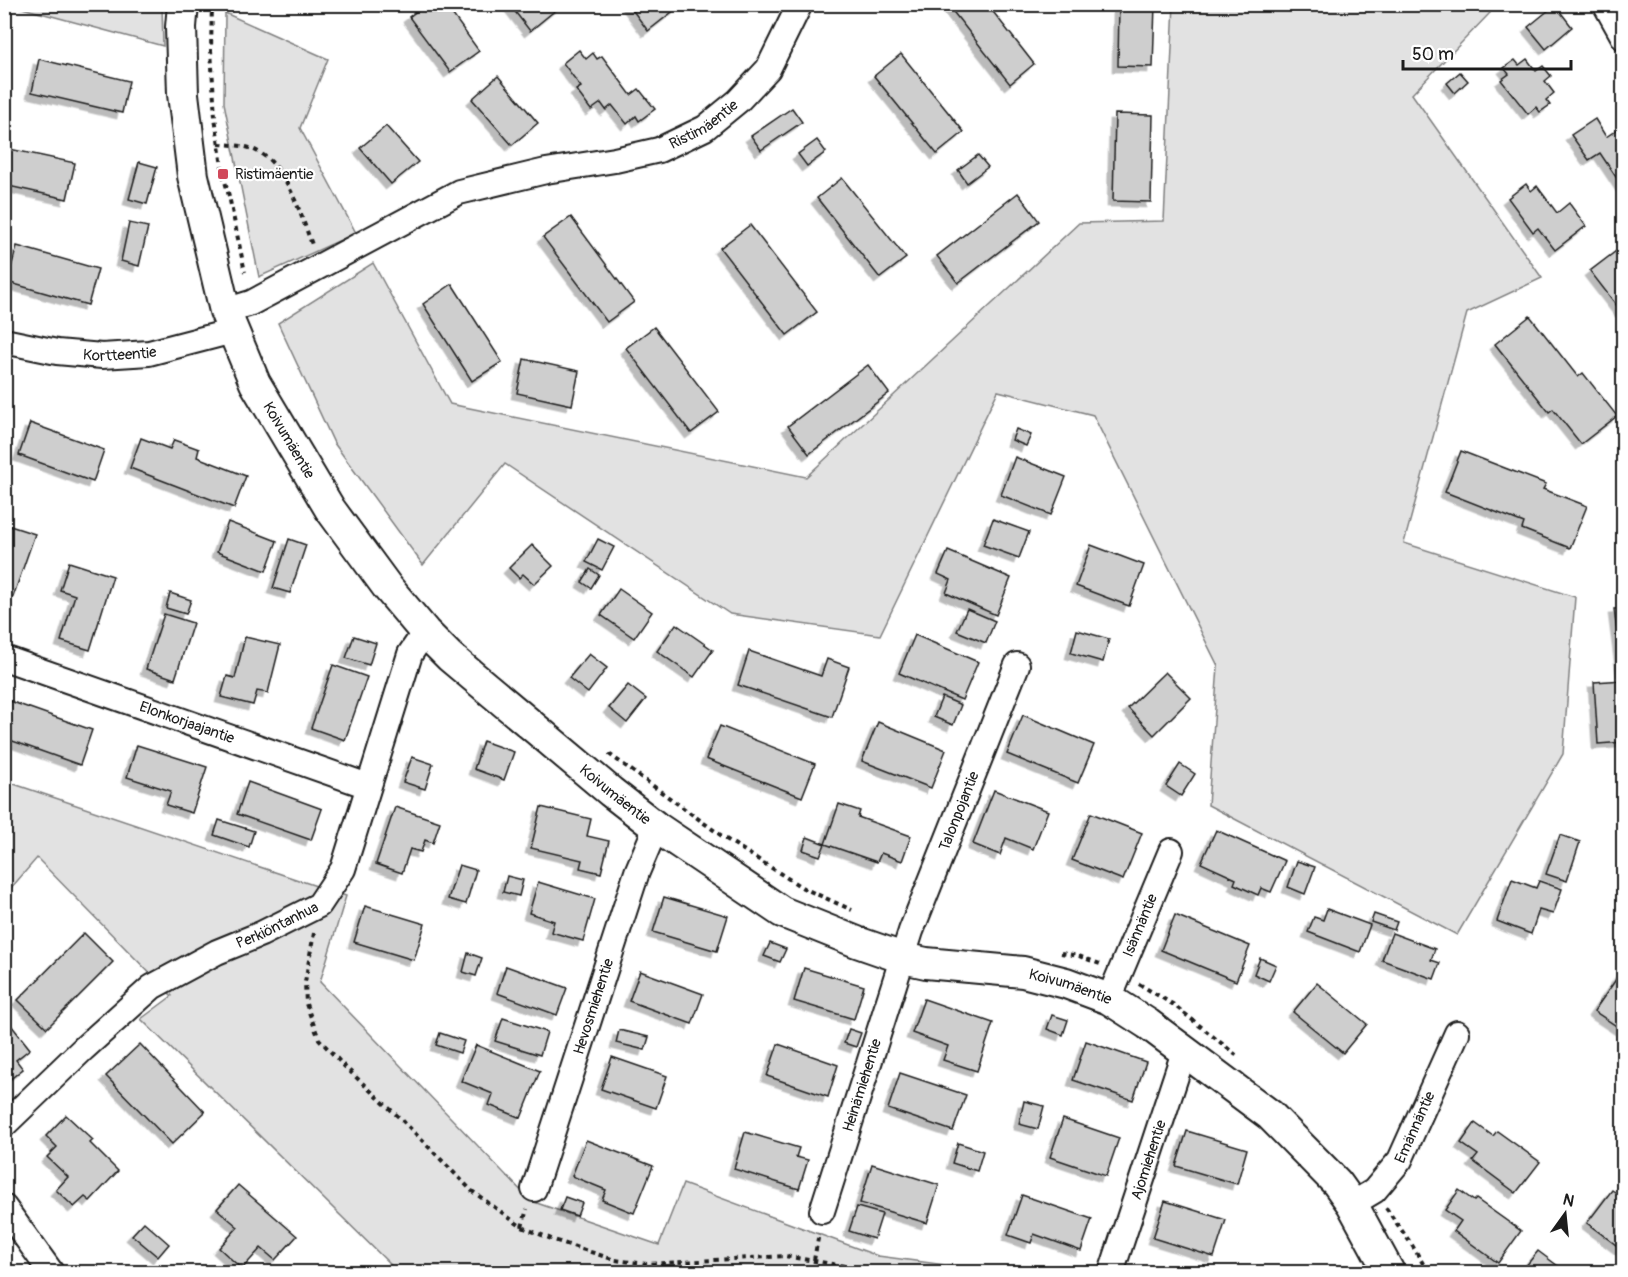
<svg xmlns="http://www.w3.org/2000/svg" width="1628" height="1277" viewBox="0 0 1628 1277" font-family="Pangolin,sans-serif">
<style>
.green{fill:#e2e2e2;stroke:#7f7f7f;stroke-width:1.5}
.building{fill:#cecece;stroke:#1c1c1c;stroke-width:1.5;filter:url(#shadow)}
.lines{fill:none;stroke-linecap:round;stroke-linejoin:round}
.minor-casing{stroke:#1c1c1c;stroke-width:28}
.tertiary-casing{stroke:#1c1c1c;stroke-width:34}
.path{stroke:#1c1c1c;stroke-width:4;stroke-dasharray:4.5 4.5;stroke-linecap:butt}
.minor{stroke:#fff;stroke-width:24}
.tertiary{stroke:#fff;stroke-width:30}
.poi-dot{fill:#d1495b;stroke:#fff;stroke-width:2}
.labels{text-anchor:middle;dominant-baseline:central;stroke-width:4.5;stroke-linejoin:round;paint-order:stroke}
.street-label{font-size:15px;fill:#1c1c1c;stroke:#fff}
.poi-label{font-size:15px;fill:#1c1c1c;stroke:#fff;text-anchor:start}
</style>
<defs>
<filter id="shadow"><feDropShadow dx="-5.5" dy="5.5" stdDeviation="0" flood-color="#0004"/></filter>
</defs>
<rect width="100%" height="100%" fill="#fff"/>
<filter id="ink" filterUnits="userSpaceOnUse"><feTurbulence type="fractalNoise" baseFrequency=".0167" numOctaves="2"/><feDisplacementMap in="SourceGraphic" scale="12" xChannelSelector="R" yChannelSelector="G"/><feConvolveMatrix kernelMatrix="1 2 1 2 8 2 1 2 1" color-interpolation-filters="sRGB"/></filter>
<g filter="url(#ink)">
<g class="green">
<polygon points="1174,4 1485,4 1490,13 1412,94 1542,278 1467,313 1404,543 1575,597 1563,754 1457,935 1208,805 1218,666 1093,415 998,391 880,635 730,614 505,464 423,565 334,443 278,323 373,263 450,404 806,477 1079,223 1164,221"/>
<polygon points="11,5 162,5 163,46"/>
<polygon points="225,13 328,59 300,128 356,233 259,277 224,103"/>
<polygon points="5,781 346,896 320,982 531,1201 659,1245 683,1184 878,1256 998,1272 398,1272 141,1019 172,996 37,858 5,895"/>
</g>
<g class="building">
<polygon points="426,4 445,4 479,51 450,72 409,17"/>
<polygon points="509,4 563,4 530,31"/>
<polygon points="628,4 674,4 677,8 648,31"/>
<polygon points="947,4 987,4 1034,64 1010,84"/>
<polygon points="1119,4 1155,4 1153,67 1118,66"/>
<polygon points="1555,5 1572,27 1546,49 1528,27"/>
<polygon points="579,50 586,59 593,53 597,59 602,56 631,95 639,89 655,109 639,121 636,116 627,124 612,105 606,110 601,103 591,110 576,90 581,87 563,63"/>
<polygon points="901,54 964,132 937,154 874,76"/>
<polygon points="39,59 129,81 122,113 32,92"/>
<polygon points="1527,59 1536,71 1543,66 1551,76 1545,81 1554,93 1546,100 1550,105 1540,112 1536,107 1528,114 1501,80 1509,74 1504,68 1515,60 1519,65"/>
<polygon points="1460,72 1468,81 1455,93 1447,83"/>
<polygon points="498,76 538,123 512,145 472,99"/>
<polygon points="792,108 802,122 761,150 751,136"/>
<polygon points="1115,114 1153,115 1151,202 1113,201"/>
<polygon points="1595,119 1606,137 1624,125 1624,184 1622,186 1600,153 1589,160 1571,135"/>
<polygon points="386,126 418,162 391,184 360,148"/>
<polygon points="817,140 826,152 807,166 798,154"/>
<polygon points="5,148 75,163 67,199 4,185"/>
<polygon points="978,155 988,167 967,183 958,170"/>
<polygon points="139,162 157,167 147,204 129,199"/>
<polygon points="842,178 906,258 880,278 817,198"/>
<polygon points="1526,184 1531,191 1537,186 1557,213 1569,203 1586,226 1555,250 1538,228 1533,232 1508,198"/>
<polygon points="1018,193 1039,221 958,283 937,256"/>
<polygon points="571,217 634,302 607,322 543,237"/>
<polygon points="129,223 148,227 139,266 121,261"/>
<polygon points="750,225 817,312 787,335 720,248"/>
<polygon points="1624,245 1624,262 1622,263 1624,265 1624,309 1621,311 1590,271"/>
<polygon points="17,246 98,269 88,305 7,282"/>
<polygon points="452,284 502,362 472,381 423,304"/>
<polygon points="1530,316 1578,377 1583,373 1617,416 1581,444 1553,409 1549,412 1495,344"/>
<polygon points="654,327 719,412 691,433 626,348"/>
<polygon points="524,359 579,371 572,405 517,393"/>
<polygon points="868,365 889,393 809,454 788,426"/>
<polygon points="30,423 104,450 93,482 19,455"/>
<polygon points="1016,429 1031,435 1026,446 1012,440"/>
<polygon points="141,438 170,449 174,440 199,449 197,457 246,476 234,508 130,468"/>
<polygon points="1461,451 1546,484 1543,489 1587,506 1570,548 1522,529 1524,523 1445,492"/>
<polygon points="1015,457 1066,477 1051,515 1001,495"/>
<polygon points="993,519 1029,532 1019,558 983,545"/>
<polygon points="228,522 277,541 266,571 217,552"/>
<polygon points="4,524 35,534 13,597 4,594"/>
<polygon points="289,539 306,545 290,593 273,588"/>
<polygon points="598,539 614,547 602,570 586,562"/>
<polygon points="532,545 553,566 534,584 523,574 519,578 509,568"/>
<polygon points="1091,545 1144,565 1129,606 1076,586"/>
<polygon points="948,551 1011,578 996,615 946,593 951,580 938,574"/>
<polygon points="69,562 113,576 90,650 61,641 75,595 60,590"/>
<polygon points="590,569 599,575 591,588 582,582"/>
<polygon points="619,589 652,612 634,638 601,615"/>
<polygon points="170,593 191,600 186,614 166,608"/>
<polygon points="1624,608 1624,671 1622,671 1614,609"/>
<polygon points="967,609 995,621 986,643 957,631"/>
<polygon points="164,614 193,623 175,679 146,669"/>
<polygon points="676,624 713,650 694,677 657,651"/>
<polygon points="1077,630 1109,639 1103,662 1071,653"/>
<polygon points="915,635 978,662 962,700 899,673"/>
<polygon points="354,636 376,643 369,665 346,658"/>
<polygon points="245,637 280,645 268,693 257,691 253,705 221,697 227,676 235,678"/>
<polygon points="749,651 821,676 827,659 849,667 832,717 738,685"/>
<polygon points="589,654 607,668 588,693 569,678"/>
<polygon points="333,665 367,677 345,740 311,728"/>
<polygon points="1165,672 1191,698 1154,735 1128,708"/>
<polygon points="1624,680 1624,742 1598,744 1594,682"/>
<polygon points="628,685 646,699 627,723 609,708"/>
<polygon points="942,697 961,705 953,725 934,717"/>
<polygon points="4,699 92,730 80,765 4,738"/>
<polygon points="1023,715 1094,745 1078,783 1007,754"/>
<polygon points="878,722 946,750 931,788 862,761"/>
<polygon points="720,726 815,764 802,797 706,759"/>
<polygon points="483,741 514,752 504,780 474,769"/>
<polygon points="137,745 207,767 192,813 166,805 171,791 127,777"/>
<polygon points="412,757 433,764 425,789 403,782"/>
<polygon points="1180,764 1195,774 1181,796 1166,786"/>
<polygon points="248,782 322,809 311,840 237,814"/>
<polygon points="994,790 1048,811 1033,849 1006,838 1000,855 973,844"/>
<polygon points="839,804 860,811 858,817 911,836 902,861 881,853 877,862 825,844"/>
<polygon points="395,807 440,822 433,843 425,840 421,852 410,849 402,873 376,864"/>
<polygon points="541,807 591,819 587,836 609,841 601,873 580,868 582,860 531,848"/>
<polygon points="1091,813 1142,833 1123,880 1072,860"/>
<polygon points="219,820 254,831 249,847 214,835"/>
<polygon points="1216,830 1285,861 1271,892 1261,888 1258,895 1234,884 1236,879 1201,863"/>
<polygon points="1560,835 1580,842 1567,881 1546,874"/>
<polygon points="807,837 825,844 820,856 803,850"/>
<polygon points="1297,861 1315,867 1305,894 1288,887"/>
<polygon points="459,865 476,870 466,904 448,899"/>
<polygon points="507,876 523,880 519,896 503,892"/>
<polygon points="1512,879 1536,888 1539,881 1562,889 1553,914 1539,910 1531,934 1497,921"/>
<polygon points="538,882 595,899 583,941 551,932 554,921 529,913"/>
<polygon points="664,897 728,916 717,951 653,932"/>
<polygon points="365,906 425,924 414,960 354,942"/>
<polygon points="1327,909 1370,925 1360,952 1308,932 1314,917 1323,920"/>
<polygon points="1374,914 1397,922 1394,930 1371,922"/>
<polygon points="1175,915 1250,946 1236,981 1161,950"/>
<polygon points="84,933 113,962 47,1028 18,1000"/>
<polygon points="1392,933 1435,949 1431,960 1440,963 1434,979 1382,960"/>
<polygon points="770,943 786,949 780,962 764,956"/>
<polygon points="468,953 482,958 476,976 463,972"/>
<polygon points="1260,958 1276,965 1269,981 1254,974"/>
<polygon points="506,966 567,988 557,1015 497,993"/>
<polygon points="804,968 864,986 854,1019 794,1001"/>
<polygon points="1624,968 1624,1031 1594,1011"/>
<polygon points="640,971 703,994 692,1024 629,1001"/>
<polygon points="1317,983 1367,1024 1343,1053 1293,1012"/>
<polygon points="924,999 993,1023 977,1071 943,1060 948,1046 912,1033"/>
<polygon points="1052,1015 1068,1020 1063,1035 1047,1029"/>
<polygon points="503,1018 547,1032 540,1055 495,1041"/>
<polygon points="11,1025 30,1049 16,1060 23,1069 4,1084 4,1031"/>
<polygon points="849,1029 861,1033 856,1047 844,1043"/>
<polygon points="619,1030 649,1037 645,1050 616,1043"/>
<polygon points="440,1033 464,1041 460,1053 436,1045"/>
<polygon points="1086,1041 1146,1062 1133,1100 1073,1080"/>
<polygon points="140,1044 205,1112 172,1144 106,1076"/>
<polygon points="778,1044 838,1065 828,1097 767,1076"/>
<polygon points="476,1045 540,1071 521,1118 489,1105 493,1094 461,1081"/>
<polygon points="612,1057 667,1076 656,1108 601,1089"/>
<polygon points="900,1073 966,1095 953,1131 888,1109"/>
<polygon points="1024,1101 1044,1106 1038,1129 1019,1124"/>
<polygon points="66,1115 93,1140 90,1143 118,1171 90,1201 85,1197 74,1207 56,1190 68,1177 47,1157 57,1147 46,1136"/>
<polygon points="1063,1119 1119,1138 1106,1176 1050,1157"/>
<polygon points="1475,1123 1493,1136 1497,1131 1540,1162 1516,1193 1473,1161 1478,1155 1461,1143"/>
<polygon points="1187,1131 1247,1149 1237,1184 1176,1166"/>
<polygon points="745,1132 799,1148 796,1157 808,1160 799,1189 734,1169"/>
<polygon points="586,1140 653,1166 634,1213 602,1200 606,1190 572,1176"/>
<polygon points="958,1143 983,1151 977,1171 952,1163"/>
<polygon points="872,1164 939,1185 927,1223 860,1203"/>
<polygon points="238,1185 297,1236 275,1260 261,1248 242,1269 219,1248 238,1227 217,1209"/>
<polygon points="1459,1190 1474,1201 1476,1199 1521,1231 1498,1263 1454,1231 1461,1221 1445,1210"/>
<polygon points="1612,1190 1624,1198 1624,1251 1587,1223"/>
<polygon points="1022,1195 1092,1219 1081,1251 1034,1234 1031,1243 1008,1235"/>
<polygon points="565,1197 582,1203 577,1216 560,1210"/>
<polygon points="1165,1201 1226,1220 1214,1257 1153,1238"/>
<polygon points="857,1207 882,1214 874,1239 849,1231"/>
<polygon points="144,1222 169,1244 158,1257 132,1235"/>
<polygon points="1538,1251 1566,1272 1521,1272"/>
</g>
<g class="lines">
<g class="minor-casing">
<g id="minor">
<polyline points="1605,4 1624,38"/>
<path id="s1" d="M225,311L251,303L459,192L546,171L615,160L659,150L705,128L738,101L768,69L800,4"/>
<path id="s2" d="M4,341L57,352L102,356L149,353L233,331"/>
<path id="s3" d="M4,658L368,786"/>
<path id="s4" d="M1109,999L1171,851"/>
<path id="s5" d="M4,1125L83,1049L152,987L217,952L261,934L319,905L343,869L410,654L425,632"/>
<path id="s6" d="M534,1189L637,872L656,827"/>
<path id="s7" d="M1352,1204L1374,1191L1400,1160L1457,1033"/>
<polyline points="4,1207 51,1272"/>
<path id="s8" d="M822,1211L911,931L1017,665"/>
<path id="s9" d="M1112,1270L1184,1052"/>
</g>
</g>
<g class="tertiary-casing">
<g id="tertiary">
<path id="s10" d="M183,4L181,27L183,94L193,176L225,311L255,383L330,509L388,588L425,632L450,657L611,792L656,827L782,912L857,942L903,958L926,963L1023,972L1066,983L1109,999L1148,1024L1270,1115L1337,1183L1352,1204L1389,1272"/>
</g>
</g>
<g class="path">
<polyline points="212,4 211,50 215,117 223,174 229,196 245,272"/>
<path d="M219,144C233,145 248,145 260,153C289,170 301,217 313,247"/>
<polyline points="609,754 726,839 803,888 852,910"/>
<polyline points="314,933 305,982 306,1004 319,1039 343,1065 403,1121 472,1191 522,1227 554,1240 615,1260 647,1264 785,1256 880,1272"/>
<polyline points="1061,953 1079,956 1100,964"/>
<polyline points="1139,984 1174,1005 1236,1055"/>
<polyline points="1386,1208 1412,1245 1428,1272"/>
<polyline points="522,1227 527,1209"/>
<polyline points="814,1260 819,1233"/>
</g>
<use href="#minor" class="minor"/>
<use href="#tertiary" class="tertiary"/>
</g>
</g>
<rect class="poi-dot" x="217" y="168" width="12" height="12" rx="3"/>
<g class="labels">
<g class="street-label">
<text stroke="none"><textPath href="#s1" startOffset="519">Ristimäentie</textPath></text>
<text stroke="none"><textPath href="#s2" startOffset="117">Kortteentie</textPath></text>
<text stroke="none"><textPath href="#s10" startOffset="456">Koivumäentie</textPath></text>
<text stroke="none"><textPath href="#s3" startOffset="194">Elonkorjaajantie</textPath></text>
<text stroke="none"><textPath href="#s10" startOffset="942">Koivumäentie</textPath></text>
<text stroke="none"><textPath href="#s8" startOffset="423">Talonpojantie</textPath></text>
<text stroke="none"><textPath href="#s5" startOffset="342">Perkiöntanhua</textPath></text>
<text stroke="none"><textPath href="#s4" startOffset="80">Isännäntie</textPath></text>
<text stroke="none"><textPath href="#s10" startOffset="1446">Koivumäentie</textPath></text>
<text stroke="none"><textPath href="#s6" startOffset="192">Hevosmiehentie</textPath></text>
<text stroke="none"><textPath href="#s8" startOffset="132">Heinämiehentie</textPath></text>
<text stroke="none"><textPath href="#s7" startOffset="102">Emännäntie</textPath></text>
<text stroke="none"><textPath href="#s9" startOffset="116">Ajomiehentie</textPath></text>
</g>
<g class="poi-label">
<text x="235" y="174">Ristimäentie</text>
</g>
</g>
<rect width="1628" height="1277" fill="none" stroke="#fff" stroke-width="24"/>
<rect x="12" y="12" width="1604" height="1253" fill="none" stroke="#1c1c1c" stroke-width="2" filter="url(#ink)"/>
<g transform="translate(1565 1214) rotate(15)" stroke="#ffffff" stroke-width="4.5" paint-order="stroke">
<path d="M0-4.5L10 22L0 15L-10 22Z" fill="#1c1c1c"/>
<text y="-9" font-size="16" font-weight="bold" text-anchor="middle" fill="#1c1c1c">N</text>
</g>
<path d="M1403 60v9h168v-9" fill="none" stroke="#1c1c1c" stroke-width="3"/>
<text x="1412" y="60" font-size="18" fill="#1c1c1c" stroke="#ffffff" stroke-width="4.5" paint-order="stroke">50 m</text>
</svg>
